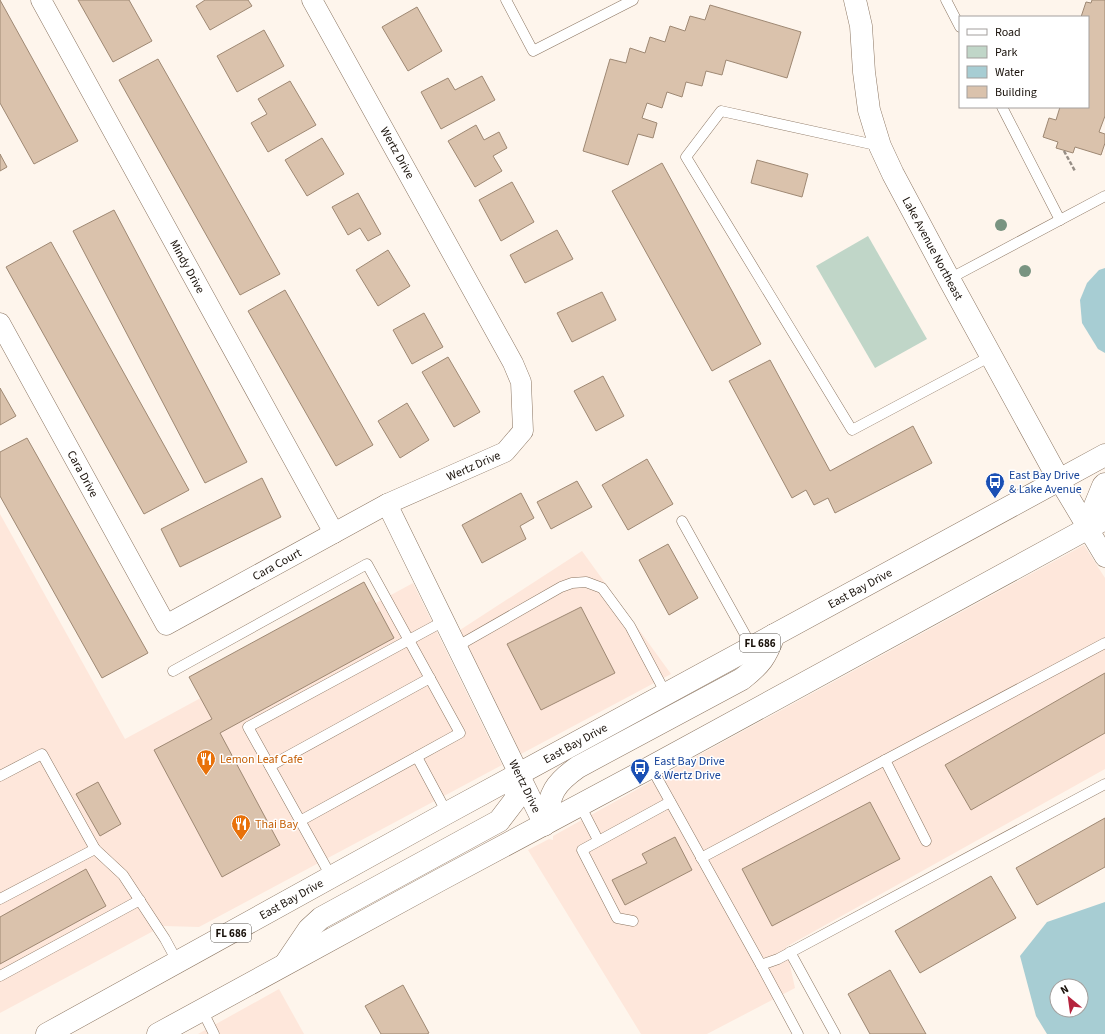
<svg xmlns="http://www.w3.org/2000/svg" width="1105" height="1034" viewBox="0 0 1105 1034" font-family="'Source Sans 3',sans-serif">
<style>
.commercial{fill:#fee7db}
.green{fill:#c0d6c8}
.water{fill:#a7cdd3;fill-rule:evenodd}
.building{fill:#dac2ac;stroke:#9e8873}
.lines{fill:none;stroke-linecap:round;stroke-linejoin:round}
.service-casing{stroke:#8a7460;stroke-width:11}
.minor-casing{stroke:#8a7460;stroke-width:21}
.tertiary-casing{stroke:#8a7460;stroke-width:23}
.primary-casing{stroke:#8a7460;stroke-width:23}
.path{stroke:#978e86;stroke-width:2.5;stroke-dasharray:4 2;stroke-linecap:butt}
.service{stroke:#fff;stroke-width:10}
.minor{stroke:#fff;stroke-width:20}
.tertiary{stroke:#fff;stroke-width:22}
.primary{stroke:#fff;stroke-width:22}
.tree{fill:#799481}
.labels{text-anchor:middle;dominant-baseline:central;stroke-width:3;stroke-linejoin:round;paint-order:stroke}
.shield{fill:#fff;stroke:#5d5853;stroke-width:1}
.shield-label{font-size:11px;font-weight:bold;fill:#181009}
.street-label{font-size:12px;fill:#181009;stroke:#fff}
.transit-label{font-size:12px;fill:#164399;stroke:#fff;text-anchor:start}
.food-label{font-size:12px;fill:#c56008;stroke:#fff;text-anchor:start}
</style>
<rect width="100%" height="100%" fill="#fef5ec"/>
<g class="commercial">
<polygon points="0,514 125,739 413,583 502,765 199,927 164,926 159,928 0,1013"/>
<polygon points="1084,545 1105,578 1105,769 786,947 795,988 707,1034 641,1034 528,850 549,839 553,840 553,836 690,760"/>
<polygon points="582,551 671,674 521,754 460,630"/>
<polygon points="279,989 304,1034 198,1034"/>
</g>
<polygon class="green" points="868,236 927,339 875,368 816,266"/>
<g class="water">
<polygon points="1105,268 1105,353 1098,349 1082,323 1080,300 1087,283 1099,270"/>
<path d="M1105,902V1034H1047L1036,1016L1020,956L1047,922ZM1057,986H1081V1010H1057Z"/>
</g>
<g class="building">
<polygon points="0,0 78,141 34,164 0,103"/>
<polygon points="78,0 129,0 152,41 113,62"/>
<polygon points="205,0 248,0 252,6 210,30 196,6"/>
<polygon points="1092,0 1105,0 1105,116 1099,132 1105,134 1105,143 1101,155 1075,147 1073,153 1056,148 1058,142 1043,137 1049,118 1056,120 1060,107 1088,107 1088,17 1081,17 1086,2 1091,3"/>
<polygon points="710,5 801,32 787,78 726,60 722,75 706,71 702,86 686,82 682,97 667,92 662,108 647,103 642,118 657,123 653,138 638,134 628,165 583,151 610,59 626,63 630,48 645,53 650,37 665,42 670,26 685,31 690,16 705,20"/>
<polygon points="417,7 442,51 408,71 382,27"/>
<polygon points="264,30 284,66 237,92 217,56"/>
<polygon points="158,59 280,274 240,295 119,80"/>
<polygon points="482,76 495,100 441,129 421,92 448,78 455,90"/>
<polygon points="290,81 316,125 268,152 251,123 267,114 258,99"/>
<polygon points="476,125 484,140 499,132 507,148 493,156 502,171 475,187 448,141"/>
<polygon points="322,138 344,174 307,196 285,160"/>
<polygon points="0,154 7,167 0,171"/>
<polygon points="757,160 808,174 802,197 751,183"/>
<polygon points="662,163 761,344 712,371 612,191"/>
<polygon points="512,182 534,222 501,241 479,200"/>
<polygon points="358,193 381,234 368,241 360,228 348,235 332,207"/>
<polygon points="114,210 247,462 205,483 73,231"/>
<polygon points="557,230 573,259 525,283 510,255"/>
<polygon points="51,242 189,490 144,514 6,267"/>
<polygon points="388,250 410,286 378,306 356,270"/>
<polygon points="285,290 373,445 336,466 248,311"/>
<polygon points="602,292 616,320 572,342 557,313"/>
<polygon points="424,313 443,347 412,364 393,330"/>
<polygon points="448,357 480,412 454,427 422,372"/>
<polygon points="770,360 830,471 913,426 932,463 835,513 828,498 814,505 806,490 792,498 729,381"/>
<polygon points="603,376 624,416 596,431 574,391"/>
<polygon points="0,388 16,416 0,425"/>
<polygon points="407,403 429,440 400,458 378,421"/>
<polygon points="27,438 148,653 102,678 0,496 0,452"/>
<polygon points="647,459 673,504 628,530 602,485"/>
<polygon points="262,478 281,517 180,567 161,529"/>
<polygon points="577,481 592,507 551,529 537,502"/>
<polygon points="521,493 534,518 520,526 526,539 482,563 462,525"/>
<polygon points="668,544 698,598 669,615 639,560"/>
<polygon points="364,582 394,638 220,733 280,845 222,877 154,750 212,719 189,677"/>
<polygon points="581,607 615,673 541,710 507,644"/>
<polygon points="1105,673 1105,733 971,810 945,765"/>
<polygon points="98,782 121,824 100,836 76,794"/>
<polygon points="870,802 900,859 772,926 742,869"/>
<polygon points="1105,818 1105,867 1037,905 1016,868"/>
<polygon points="675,837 692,870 625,905 612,880 647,863 642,854"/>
<polygon points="86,869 106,906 0,964 0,917"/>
<polygon points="991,876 1016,918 920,973 895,931"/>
<polygon points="890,970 926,1034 870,1034 848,994"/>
<polygon points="403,985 429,1033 427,1034 381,1034 365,1006"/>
</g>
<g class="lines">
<g class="service-casing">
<g id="service">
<polyline points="506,0 533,51 633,0"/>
<polyline points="946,0 960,27"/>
<polyline points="1002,107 1060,220"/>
<polyline points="880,146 721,111 686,157 852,430 991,356"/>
<polyline points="949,279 1105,196"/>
<polyline points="682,521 752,647"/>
<polyline points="456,647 561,587 572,583 586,582 602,588 630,626 666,694"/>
<polyline points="173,671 367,564 460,733 300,821"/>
<polyline points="417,757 447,813"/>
<polyline points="885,760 926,841"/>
<polyline points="270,766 430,678"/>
<polyline points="651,767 761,965 778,959 1105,784"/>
<polyline points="0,776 42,754 95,849"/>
<polyline points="580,805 598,840"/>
<polyline points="701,858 1105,643"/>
<polyline points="332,878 248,727 444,621"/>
<polyline points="0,899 95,849 123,875 165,939 178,963"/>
<polyline points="633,921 617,918 582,850 670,802"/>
<polyline points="790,952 835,1034"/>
<polyline points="761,965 798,1034"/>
<polyline points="0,976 140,900"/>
<polyline points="202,1010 214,1034"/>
</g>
</g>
<g class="minor-casing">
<g id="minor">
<path id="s1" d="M41,0L334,533"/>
<path id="s2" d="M0,323L166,625L387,504L505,452L523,431L521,382L513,363L312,0"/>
<polyline points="1059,480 1105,557"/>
<path id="s3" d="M387,504L544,825"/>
</g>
</g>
<g class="tertiary-casing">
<g id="tertiary">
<path id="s4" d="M855,0L861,26L864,72L869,110L880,146L893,174L949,279L1059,480"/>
</g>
</g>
<g class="primary-casing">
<g id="primary">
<polyline points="1088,528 1094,508 1103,486 1105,484"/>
<path d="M544,825C551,794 551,786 578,767L742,679C761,664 766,657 774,635"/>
<polyline points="286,963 309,929 321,918 499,821 515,800 519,774"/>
<path id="s5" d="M47,1034L447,813L1105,455"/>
<polyline points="158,1034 440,880 651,767 1105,519"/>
</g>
</g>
<polyline class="path" points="1064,151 1075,171"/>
<use href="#service" class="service"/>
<use href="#minor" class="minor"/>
<use href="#tertiary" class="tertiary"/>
<use href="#primary" class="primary"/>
</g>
<g class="tree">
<circle cx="1001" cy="225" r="6"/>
<circle cx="1025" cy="271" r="6"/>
</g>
<defs>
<g id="bus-pin" transform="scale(1)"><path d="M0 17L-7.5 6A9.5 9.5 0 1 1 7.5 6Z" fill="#1a4fb4" stroke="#fff"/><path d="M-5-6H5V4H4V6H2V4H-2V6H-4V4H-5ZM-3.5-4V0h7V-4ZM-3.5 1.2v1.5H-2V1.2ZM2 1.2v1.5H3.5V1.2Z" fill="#fff"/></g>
<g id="restaurant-pin" transform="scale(1)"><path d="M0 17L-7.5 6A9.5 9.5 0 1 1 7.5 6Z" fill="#e8710a" stroke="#fff"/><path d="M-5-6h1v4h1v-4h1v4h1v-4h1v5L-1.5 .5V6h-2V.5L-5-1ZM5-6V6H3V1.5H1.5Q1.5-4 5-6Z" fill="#fff"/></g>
</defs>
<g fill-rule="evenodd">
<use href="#bus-pin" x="995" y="482"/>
<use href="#restaurant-pin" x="206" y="759"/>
<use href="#bus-pin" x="640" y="768"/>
<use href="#restaurant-pin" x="241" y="824"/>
</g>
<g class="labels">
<g class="shield">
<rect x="740" y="634" width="40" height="18" rx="3"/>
<rect x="211" y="924" width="40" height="18" rx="3"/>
</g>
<g class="shield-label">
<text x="760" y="643">FL 686</text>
<text x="231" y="933">FL 686</text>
</g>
<g class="street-label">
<text transform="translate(397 153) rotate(61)">Wertz Drive</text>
<text stroke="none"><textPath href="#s4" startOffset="264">Lake Avenue Northeast</textPath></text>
<text stroke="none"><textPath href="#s1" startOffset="304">Mindy Drive</textPath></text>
<text stroke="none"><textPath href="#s2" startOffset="691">Wertz Drive</textPath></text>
<text stroke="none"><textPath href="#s2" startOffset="172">Cara Drive</textPath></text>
<text stroke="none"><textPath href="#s2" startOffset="471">Cara Court</textPath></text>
<text stroke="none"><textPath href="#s5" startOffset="927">East Bay Drive</textPath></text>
<text stroke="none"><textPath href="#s5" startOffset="603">East Bay Drive</textPath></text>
<text stroke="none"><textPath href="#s3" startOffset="314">Wertz Drive</textPath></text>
<text stroke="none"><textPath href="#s5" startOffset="279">East Bay Drive</textPath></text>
</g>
<g class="transit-label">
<text x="1009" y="475">East Bay Drive<tspan x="1009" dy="14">&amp; Lake Avenue</tspan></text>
<text x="654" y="761">East Bay Drive<tspan x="654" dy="14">&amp; Wertz Drive</tspan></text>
</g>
<g class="food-label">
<text x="220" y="759">Lemon Leaf Cafe</text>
<text x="255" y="824">Thai Bay</text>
</g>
</g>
<rect x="959" y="16" width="130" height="92" fill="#ffffff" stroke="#a39f9d"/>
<rect x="967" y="29" width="20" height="6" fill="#ffffff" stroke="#a39f9d"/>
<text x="995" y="36" font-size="12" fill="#181009">Road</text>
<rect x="967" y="46" width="20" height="12" fill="#c0d6c8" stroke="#a39f9d"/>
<text x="995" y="56" font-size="12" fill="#181009">Park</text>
<rect x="967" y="66" width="20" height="12" fill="#a7cdd3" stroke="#a39f9d"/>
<text x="995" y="76" font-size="12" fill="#181009">Water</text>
<rect x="967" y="86" width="20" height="12" fill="#dac2ac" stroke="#a39f9d"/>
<text x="995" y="96" font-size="12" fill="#181009">Building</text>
<g transform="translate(1069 998) rotate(331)"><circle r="19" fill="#ffffff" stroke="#a39f9d"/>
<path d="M0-3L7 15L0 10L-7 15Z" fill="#b5233d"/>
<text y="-6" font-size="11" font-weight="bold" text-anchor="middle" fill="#181009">N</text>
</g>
</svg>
